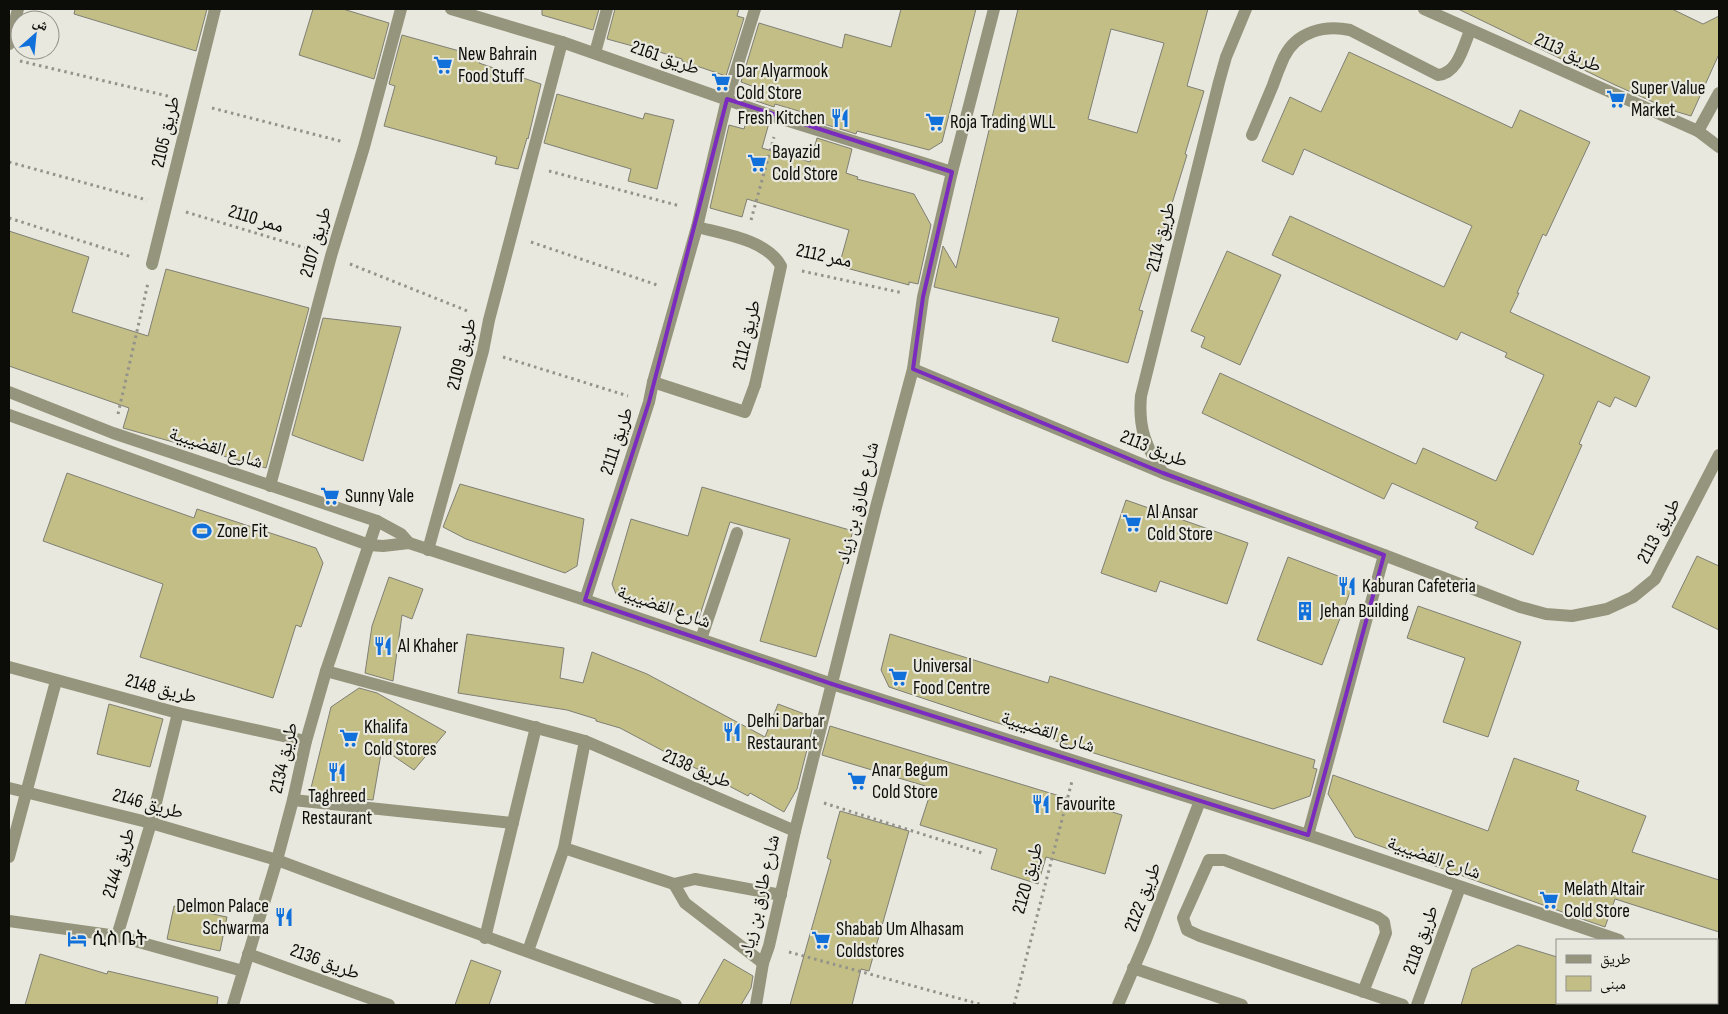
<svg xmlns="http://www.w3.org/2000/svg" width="1728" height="1014" viewBox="0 0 1728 1014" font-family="'Sofia Sans Condensed','Noto Naskh Arabic','Noto Sans Ethiopic',sans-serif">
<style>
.building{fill:#c2be85;stroke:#7f7f75;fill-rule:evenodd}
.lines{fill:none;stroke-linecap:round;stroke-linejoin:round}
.path{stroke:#93928b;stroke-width:3;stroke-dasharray:2.5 4;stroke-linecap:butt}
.service{stroke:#95947c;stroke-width:12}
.minor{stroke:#95947c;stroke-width:12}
.tertiary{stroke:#95947c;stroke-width:12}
.marked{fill:none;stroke:#7b2cbf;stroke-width:4;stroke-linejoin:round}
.labels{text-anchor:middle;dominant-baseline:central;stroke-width:4.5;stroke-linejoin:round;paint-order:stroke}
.street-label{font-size:19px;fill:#0c0c09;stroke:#e9e8de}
.poi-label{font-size:19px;fill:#0c0c09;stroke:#e9e8de;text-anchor:start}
</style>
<rect width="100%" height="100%" fill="#e9e8de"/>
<g class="building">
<polygon points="75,9 207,9 196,51 74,14"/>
<polygon points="313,9 343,9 389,23 374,79 299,55"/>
<polygon points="542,9 599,9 593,30 542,15"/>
<polygon points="615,9 739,9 737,16 744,18 726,76 682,61 682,59 640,46 640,48 607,39"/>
<polygon points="901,9 976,9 942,142 929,150 857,131 856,134 821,123 822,118 775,104 774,107 753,100 757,88 741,82 759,23 842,48 845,34 891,47"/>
<path d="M1018,9H1208L1187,86L1204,91L1185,154L1187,155L1139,310L1143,311L1128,363L1052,341L1059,318L934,287L943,246L956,268ZM1111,29L1164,43L1137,133L1088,119Z"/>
<polygon points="1458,9 1672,9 1703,24 1719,16 1719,54 1691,116 1671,110 1613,84"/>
<polygon points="402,35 481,57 479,63 541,84 528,139 527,138 518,169 495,164 497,157 384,126 395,86 389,84"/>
<polygon points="1349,52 1512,128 1520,110 1590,142 1546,236 1543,234 1517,293 1519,293 1510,312 1650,377 1636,407 1615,397 1610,407 1598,401 1579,444 1582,445 1533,555 1475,528 1478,522 1392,483 1384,499 1202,413 1220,373 1416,464 1423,448 1496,481 1544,375 1505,357 1507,353 1461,332 1457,340 1272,255 1290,216 1444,287 1472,226 1304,149 1293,175 1262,161 1290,97 1321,112"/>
<polygon points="557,94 643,119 645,113 674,120 657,189 628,181 631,169 544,143"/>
<polygon points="748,116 769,123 762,148 810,162 817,138 852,149 846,173 858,177 857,179 914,194 931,225 918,284 909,282 909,285 839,266 849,230 747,199 742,217 710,208 729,125 744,129"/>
<polygon points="9,231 89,257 72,312 148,336 166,269 309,308 266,468 123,428 129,408 9,366"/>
<polygon points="1227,251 1281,275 1240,365 1201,347 1205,337 1191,331"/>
<polygon points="323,318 401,327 363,461 292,435"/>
<polygon points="67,473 194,518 197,509 316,548 323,563 301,627 296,625 273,698 140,657 163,584 43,541"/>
<polygon points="460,484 584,519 577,566 565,573 466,539 443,527"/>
<polygon points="702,487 853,531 816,657 760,641 790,539 730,522 699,618 616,594 612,584 631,519 688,536"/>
<polygon points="1126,500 1248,543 1227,604 1160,581 1156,592 1101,573"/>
<polygon points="1697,556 1719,566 1719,630 1672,607"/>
<polygon points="1288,557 1354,582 1322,665 1257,640"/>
<polygon points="389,577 423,589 412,619 402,615 393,681 365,673 372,626"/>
<polygon points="1418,606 1521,642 1488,737 1443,722 1465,658 1407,638"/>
<polygon points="467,634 564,648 560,678 583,683 592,652 647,674 765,737 778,704 815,718 797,789 784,812 750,793 748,796 620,728 596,721 596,719 567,710 458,693"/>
<polygon points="890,634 1048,683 1050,676 1315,760 1313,768 1317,769 1310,796 1273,809 985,719 889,687 881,670"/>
<polygon points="359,688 377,693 446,732 414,770 382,748 373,800 319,795 310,792 331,707"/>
<polygon points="109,704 163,719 150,767 97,754"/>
<polygon points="830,726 1122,815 1105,874 1046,857 1038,884 991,869 997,849 920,825 932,788 822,755"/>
<polygon points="1514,758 1579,781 1576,790 1646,816 1632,852 1719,880 1719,932 1615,899 1605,927 1579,918 1355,837 1328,794 1333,775 1488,831"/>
<polygon points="840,811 909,831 869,971 861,969 852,1005 790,1005 831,860 827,858"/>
<polygon points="174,906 227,917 220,951 167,939"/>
<polygon points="1518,945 1557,957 1557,1005 1461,1005 1472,969"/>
<polygon points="40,954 107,974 108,971 218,997 217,1005 25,1005"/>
<polygon points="724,959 753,976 751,988 741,1005 698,1005"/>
<polygon points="471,960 501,971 489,1005 455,1005"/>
</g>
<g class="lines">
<g class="path">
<polyline points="20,61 172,97"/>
<polyline points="212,108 344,142"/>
<polyline points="9,162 147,200"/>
<polyline points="549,171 680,206"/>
<polyline points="186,212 312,250"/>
<polyline points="9,218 132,257"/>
<polyline points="751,220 774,137"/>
<polyline points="531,242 660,286"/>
<polyline points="350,264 470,312"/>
<polyline points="802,271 903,293"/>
<polyline points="503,357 628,396"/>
<polyline points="118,414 148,283"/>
<polyline points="824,803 982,853"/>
<polyline points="789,952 983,1005"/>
<polyline points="1014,1005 1072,781"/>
</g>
<g class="service">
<path d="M1252,135C1259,118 1266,102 1273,85C1276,76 1280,66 1284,57C1297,31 1325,25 1350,30L1438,75C1458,73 1463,47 1470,31"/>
<polyline points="653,382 745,412 755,385"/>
<polyline points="701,639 737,533"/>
<polyline points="293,800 513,823"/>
<polyline points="564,848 674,884"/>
<path d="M277,860C410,910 543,957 676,1005"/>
<polyline points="485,938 536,727"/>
<polyline points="528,951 564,848 585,741"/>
<polyline points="763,963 685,903 674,884 695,879 781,895"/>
<polyline points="1363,992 1386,933 1384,922 1377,917 1224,860 1209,860 1183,918 1187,930 1200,936 1403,1005"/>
</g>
<g class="minor">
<polyline points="451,9 562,42 779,118 952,172"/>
<polyline points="1424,9 1698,131 1719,147"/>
<polyline points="9,44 18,9"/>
<polyline points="595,53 607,9"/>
<polyline points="1698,131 1719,93"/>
<path d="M697,227C724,234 767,240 781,266L755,385"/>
<polyline points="152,264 215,9"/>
<polyline points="913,369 1163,473 1384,555 1520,607 1546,614 1572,616 1607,609 1633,597 1655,579 1719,455"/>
<path d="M1163,473C1146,447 1138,428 1141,396L1219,82L1226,57L1246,9"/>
<polyline points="270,486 331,256 364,147 401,9"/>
<polyline points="428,550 483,351 489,320 562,42"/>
<polyline points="585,600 649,402 653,382 697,227 727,99 755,9"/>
<polyline points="9,667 178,713 306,741"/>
<polyline points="326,671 585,741 795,831"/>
<polyline points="9,788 151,823 277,860"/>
<polyline points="1308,835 1384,555"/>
<polyline points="9,857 56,681"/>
<polyline points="9,921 117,936 243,971"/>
<polyline points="117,936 151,823 178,713"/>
<polyline points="248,954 389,1005"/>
<polyline points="1133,968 1242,1005"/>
<polyline points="233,1005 277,860 293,800 306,741 326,671 377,521"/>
<polyline points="756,1005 763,963 769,946 795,831 876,507 913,369 923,297 952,172 994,9"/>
<polyline points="1118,1005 1145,942 1200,801"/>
<polyline points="1417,1005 1460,887"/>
</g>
<g class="tertiary">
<polyline points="9,392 113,433 377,521 401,534 409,543"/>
<polyline points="9,415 369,545 383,546 409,543 585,600 832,684 1308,835 1619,940"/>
<polyline points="1717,973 1719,974"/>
</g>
</g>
<path class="marked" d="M727,99L952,172L923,297L913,369L1163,473L1384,555L1308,835L832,684L585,600L649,402Z"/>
<defs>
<g id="supermarket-bare" transform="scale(1.5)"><path d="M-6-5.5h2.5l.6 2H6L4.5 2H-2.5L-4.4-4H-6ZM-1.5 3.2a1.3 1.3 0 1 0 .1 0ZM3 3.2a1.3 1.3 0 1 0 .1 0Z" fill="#1170d9" stroke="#e9e8de" stroke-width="2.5" paint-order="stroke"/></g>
<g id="restaurant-bare" transform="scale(1.5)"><path d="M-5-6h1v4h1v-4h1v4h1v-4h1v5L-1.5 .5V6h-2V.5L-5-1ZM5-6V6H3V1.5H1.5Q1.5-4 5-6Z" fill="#1170d9" stroke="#e9e8de" stroke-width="2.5" paint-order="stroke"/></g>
<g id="stadium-bare" transform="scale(1.5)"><path d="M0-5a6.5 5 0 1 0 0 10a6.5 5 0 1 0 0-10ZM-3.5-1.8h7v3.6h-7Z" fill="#1170d9" stroke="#e9e8de" stroke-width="2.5" paint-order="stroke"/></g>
<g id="building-bare" transform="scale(1.5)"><path d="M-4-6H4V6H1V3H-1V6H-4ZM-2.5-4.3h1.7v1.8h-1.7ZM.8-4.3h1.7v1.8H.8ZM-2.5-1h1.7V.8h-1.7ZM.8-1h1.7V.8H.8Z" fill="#1170d9" stroke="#e9e8de" stroke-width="2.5" paint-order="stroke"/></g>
<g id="hotel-bare" transform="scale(1.5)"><path d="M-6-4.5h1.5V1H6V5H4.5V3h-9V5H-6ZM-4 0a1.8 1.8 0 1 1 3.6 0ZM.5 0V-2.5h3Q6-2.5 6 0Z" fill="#1170d9" stroke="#e9e8de" stroke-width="2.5" paint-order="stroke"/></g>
</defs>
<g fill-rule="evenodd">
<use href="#supermarket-bare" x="443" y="65"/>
<use href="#supermarket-bare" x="721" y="82"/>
<use href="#supermarket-bare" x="1616" y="99"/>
<use href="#restaurant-bare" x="840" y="118"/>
<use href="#supermarket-bare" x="935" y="122"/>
<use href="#supermarket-bare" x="757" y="163"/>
<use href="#supermarket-bare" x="330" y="496"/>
<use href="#supermarket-bare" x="1132" y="523"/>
<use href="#stadium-bare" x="202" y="531"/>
<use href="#restaurant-bare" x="1347" y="586"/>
<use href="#building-bare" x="1305" y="611"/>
<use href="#restaurant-bare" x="383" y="646"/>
<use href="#supermarket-bare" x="898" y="677"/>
<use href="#restaurant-bare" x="732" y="732"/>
<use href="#supermarket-bare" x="349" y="738"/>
<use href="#restaurant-bare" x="337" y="772"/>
<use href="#supermarket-bare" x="857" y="781"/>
<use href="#restaurant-bare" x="1041" y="804"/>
<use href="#supermarket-bare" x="1549" y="900"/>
<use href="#restaurant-bare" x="284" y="917"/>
<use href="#hotel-bare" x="77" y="939"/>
<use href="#supermarket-bare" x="821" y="940"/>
</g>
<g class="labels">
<g class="street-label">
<text transform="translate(1568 53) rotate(24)">طريق 2113</text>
<text transform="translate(665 58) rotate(19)">طريق 2161</text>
<text transform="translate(166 132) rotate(-77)">طريق 2105</text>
<text transform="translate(256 219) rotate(17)">ممر 2110</text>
<text transform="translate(1161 237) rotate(-76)">طريق 2114</text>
<text transform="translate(316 242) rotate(-74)">طريق 2107</text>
<text transform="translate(824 256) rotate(12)">ممر 2112</text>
<text transform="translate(747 335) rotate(-77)">طريق 2112</text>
<text transform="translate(462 354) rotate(-76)">طريق 2109</text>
<text transform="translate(617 441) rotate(-72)">طريق 2111</text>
<text transform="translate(216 448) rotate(18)">شارع القضيبية</text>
<text transform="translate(1154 449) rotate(22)">طريق 2113</text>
<text transform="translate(858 503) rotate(-76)">شارع طارق بن زياد</text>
<text transform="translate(1659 531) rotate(-62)">طريق 2113</text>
<text transform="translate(664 607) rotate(19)">شارع القضيبية</text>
<text transform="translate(161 689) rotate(14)">طريق 2148</text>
<text transform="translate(1048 732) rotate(18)">شارع القضيبية</text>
<text transform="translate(284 758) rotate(-77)">طريق 2134</text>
<text transform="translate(697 769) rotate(23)">طريق 2138</text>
<text transform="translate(148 804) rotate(15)">طريق 2146</text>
<text transform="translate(1434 858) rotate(19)">شارع القضيبية</text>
<text transform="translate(119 863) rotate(-73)">طريق 2144</text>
<text transform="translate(1028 878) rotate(-75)">طريق 2120</text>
<text transform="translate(760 896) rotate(-77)">شارع طارق بن زياد</text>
<text transform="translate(1143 897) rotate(-69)">طريق 2122</text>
<text transform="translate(1421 940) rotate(-70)">طريق 2118</text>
<text transform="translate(325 962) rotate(20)">طريق 2136</text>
</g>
<g class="poi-label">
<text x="458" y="54">New Bahrain<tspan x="458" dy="22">Food Stuff</tspan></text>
<text x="736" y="71">Dar Alyarmook<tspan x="736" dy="22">Cold Store</tspan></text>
<text x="1631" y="88">Super Value<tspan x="1631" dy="22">Market</tspan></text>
<text x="825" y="118" text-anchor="end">Fresh Kitchen</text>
<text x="950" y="122">Roja Trading WLL</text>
<text x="772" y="152">Bayazid<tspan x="772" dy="22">Cold Store</tspan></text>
<text x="345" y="496">Sunny Vale</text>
<text x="1147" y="512">Al Ansar<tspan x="1147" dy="22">Cold Store</tspan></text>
<text x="217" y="531">Zone Fit</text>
<text x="1362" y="586">Kaburan Cafeteria</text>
<text x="1320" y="611">Jehan Building</text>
<text x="398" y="646">Al Khaher</text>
<text x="913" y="666">Universal<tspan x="913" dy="22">Food Centre</tspan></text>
<text x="747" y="721">Delhi Darbar<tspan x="747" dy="22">Restaurant</tspan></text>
<text x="364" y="727">Khalifa<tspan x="364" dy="22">Cold Stores</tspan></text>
<text x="872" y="770">Anar Begum<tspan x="872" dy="22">Cold Store</tspan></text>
<text x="337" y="796" text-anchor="middle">Taghreed<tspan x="337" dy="22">Restaurant</tspan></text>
<text x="1056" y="804">Favourite</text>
<text x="1564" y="889">Melath Altair<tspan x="1564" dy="22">Cold Store</tspan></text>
<text x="269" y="906" text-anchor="end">Delmon Palace<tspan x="269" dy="22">Schwarma</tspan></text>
<text x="836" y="929">Shabab Um Alhasam<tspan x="836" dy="22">Coldstores</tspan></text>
<text x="92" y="939">ሲስ ቤት</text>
</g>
</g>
<rect width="1728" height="1014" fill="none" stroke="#0c0c09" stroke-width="20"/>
<rect x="1556" y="939" width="162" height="65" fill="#e9e8de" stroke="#919089"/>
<rect x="1566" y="955" width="25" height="8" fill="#95947c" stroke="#919089"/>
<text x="1600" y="964" font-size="15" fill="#0c0c09">طريق</text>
<rect x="1566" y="976" width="25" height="15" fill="#c2be85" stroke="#919089"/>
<text x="1600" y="989" font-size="15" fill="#0c0c09">مبنى</text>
<g transform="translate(35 35) rotate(27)"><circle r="24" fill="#e9e8de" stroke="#919089"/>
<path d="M0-4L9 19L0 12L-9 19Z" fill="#1170d9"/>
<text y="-8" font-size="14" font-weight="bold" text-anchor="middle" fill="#0c0c09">ش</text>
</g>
</svg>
